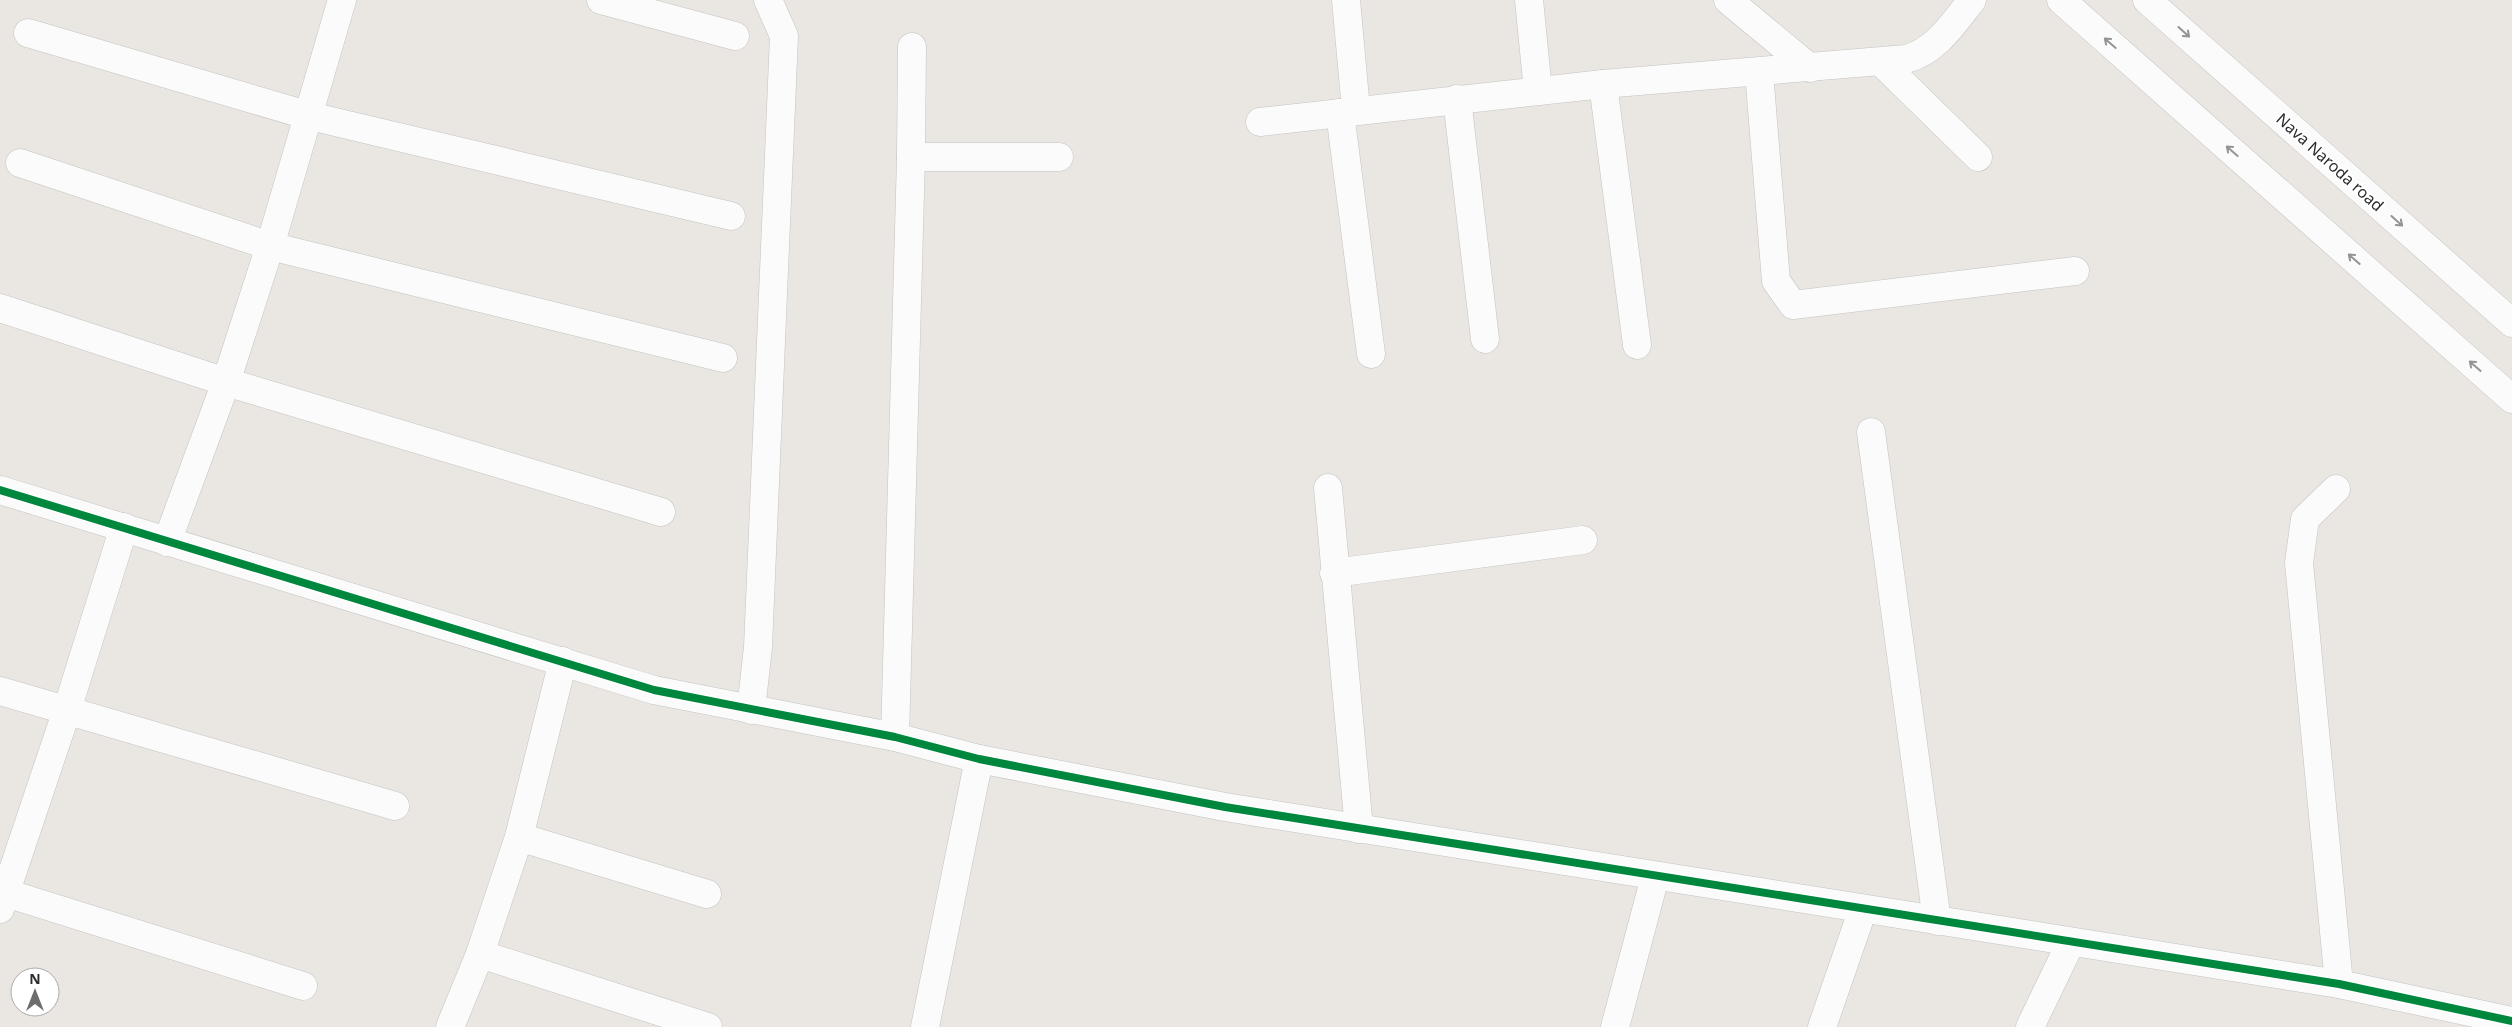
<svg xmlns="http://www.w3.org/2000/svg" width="2512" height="1027" viewBox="0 0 2512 1027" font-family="'Noto Sans',sans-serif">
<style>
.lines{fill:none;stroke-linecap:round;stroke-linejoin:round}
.minor-casing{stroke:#c3c3c3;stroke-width:29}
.minor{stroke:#fcfbfb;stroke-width:28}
.cycleway-casing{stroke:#fff;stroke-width:11}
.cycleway{stroke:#00873e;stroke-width:8}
.oneway{stroke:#949494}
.labels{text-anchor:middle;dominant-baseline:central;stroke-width:4;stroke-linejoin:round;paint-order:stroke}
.street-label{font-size:16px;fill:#2c2c2c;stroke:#fff}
</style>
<rect width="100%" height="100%" fill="#eae7e2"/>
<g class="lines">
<g class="minor-casing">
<g id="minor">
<polyline points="601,0 735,36"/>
<polyline points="1346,0 1356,110"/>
<polyline points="1529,0 1538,91"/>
<polyline points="1728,0 1810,68"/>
<polyline points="2061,0 2512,399"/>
<polyline points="2147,0 2512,323"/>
<polyline points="28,33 310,116 731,216"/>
<polyline points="1882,63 1978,157"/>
<polyline points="1759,72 1776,281 1793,305 2075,271"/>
<polyline points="1603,84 1637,345"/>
<polyline points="1457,99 1485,339"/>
<polyline points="1340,113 1371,354"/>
<path d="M1260,122L1603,84L1906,59C1936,51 1953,24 1972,0"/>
<polyline points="911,157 1059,157"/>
<polyline points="20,163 270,246 723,358"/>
<polyline points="0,308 226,382 661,512"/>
<polyline points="1871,432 1937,921"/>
<polyline points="1328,488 1359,829"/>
<polyline points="2336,489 2305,519 2299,563 2339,984"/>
<polyline points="0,490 654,690 895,737 979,759 1225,807 2339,984 2512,1021"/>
<polyline points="167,542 226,382 270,246 342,0"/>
<polyline points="1334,573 1583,540"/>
<polyline points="0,691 395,806"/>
<polyline points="751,710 758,647 784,36 768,0"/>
<polyline points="895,737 911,157 912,47"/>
<polyline points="519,837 707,894"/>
<polyline points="0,891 303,986"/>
<polyline points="0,909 67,710 124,527"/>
<polyline points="480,954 708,1027"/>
<polyline points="450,1027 480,954 519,837 563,661"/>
<polyline points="925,1027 979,759"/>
<polyline points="1615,1027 1655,877"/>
<polyline points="1822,1027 1863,909"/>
<polyline points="2030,1027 2071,942"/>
</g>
</g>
<use href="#minor" class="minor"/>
<g class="cycleway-casing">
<polyline id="cycleway" points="0,490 654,690 895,737 979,759 1225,807 2339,984 2512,1021"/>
</g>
<use href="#cycleway" class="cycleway"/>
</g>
<defs><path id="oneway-shaft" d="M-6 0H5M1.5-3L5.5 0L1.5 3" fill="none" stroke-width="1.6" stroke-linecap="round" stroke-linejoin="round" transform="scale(1.25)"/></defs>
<g class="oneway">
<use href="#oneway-shaft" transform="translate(2184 32) rotate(42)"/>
<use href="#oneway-shaft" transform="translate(2110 43) rotate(-139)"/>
<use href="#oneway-shaft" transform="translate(2232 151) rotate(-139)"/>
<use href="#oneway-shaft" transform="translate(2397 221) rotate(42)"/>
<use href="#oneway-shaft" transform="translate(2354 259) rotate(-139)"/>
<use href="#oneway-shaft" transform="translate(2475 366) rotate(-139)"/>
</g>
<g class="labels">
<g class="street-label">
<text transform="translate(2330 162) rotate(42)">Nava Naroda road</text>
</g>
</g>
<g transform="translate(35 992)"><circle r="24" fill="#ffffff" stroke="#ababab"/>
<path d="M0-4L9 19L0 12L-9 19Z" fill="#6e6d6c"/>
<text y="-8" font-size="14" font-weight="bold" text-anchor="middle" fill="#2c2c2c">N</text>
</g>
</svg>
